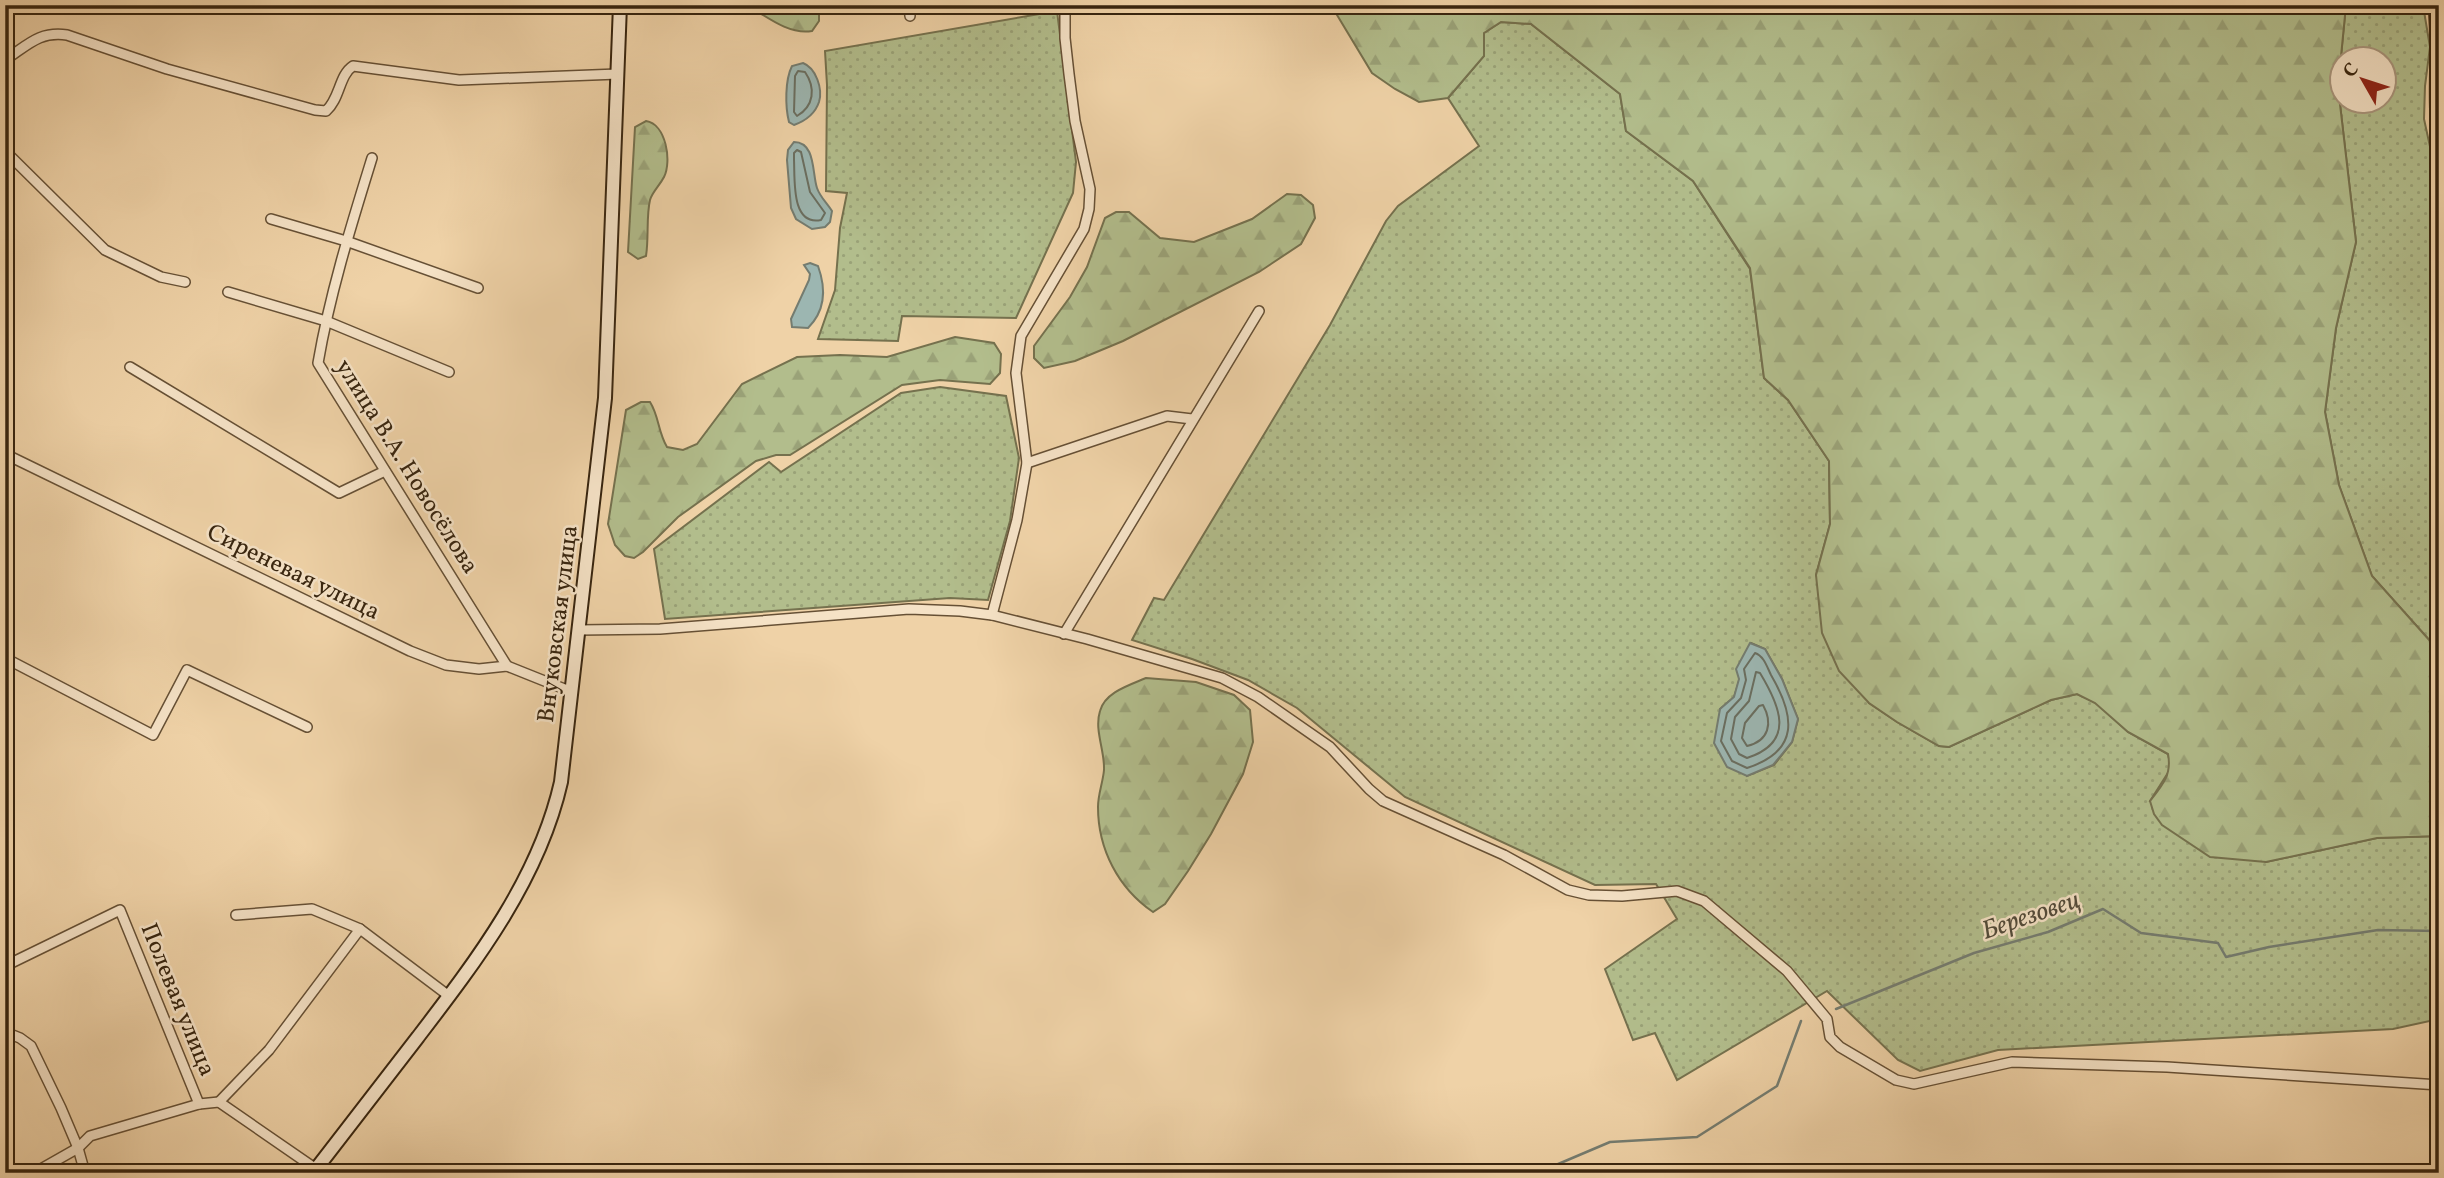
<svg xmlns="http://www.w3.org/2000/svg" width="2444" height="1178" viewBox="0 0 2444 1178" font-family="Vollkorn,serif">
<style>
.grass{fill:url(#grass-dots);stroke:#75714e;stroke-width:2;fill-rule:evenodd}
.forest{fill:url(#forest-firs);stroke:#75714e;stroke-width:2}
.water{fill:#9cb6b1;stroke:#747c70;stroke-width:2}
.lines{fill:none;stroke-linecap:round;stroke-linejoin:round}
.shore{stroke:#6a6e60;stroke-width:2}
.stream{stroke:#747c70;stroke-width:2.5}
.street-casing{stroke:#665035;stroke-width:12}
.secondary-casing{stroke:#38250f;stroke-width:16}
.street{stroke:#f5e2c6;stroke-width:9}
.secondary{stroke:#f5e2c6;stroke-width:12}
.labels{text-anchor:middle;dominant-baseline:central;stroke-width:5;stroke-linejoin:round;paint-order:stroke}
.street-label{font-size:24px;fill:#38250f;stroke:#f5e2c6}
.water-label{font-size:26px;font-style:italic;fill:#514938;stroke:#f5e2c6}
</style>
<defs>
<pattern id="grass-dots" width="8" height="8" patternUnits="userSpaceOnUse" patternTransform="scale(1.75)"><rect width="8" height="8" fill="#b2bd8c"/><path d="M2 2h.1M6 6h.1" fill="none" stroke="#9aa278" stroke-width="1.8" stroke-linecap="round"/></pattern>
<pattern id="forest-firs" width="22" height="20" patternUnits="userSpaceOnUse" patternTransform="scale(1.75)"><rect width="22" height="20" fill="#b2bd8c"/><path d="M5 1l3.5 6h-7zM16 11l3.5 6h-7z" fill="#9aa278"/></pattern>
</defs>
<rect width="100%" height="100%" fill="#efd2a7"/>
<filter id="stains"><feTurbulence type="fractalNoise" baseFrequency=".00286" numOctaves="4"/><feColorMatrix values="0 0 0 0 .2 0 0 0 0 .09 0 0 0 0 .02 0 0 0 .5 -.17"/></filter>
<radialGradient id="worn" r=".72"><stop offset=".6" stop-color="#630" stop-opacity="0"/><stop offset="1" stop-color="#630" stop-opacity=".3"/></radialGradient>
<g class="grass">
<path d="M2346,5H2423L2430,47L2425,86L2424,119L2439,188V651L2372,576L2339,485L2325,412L2336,328L2356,242L2338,87ZM2342,60H2384V102H2342Z"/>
<polygon points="1057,11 1076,162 1073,193 1016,318 902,316 898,341 818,339 835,290 840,228 847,193 826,191 827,85 825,51"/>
<path d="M1501,22L1531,24L1620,94L1626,131L1693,181L1750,269L1764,378L1788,400L1829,461L1830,524L1816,575L1869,703L1897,722L1939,746L1949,747L2051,700L2077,694L2095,702L2128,732L2168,754L2171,768L2150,801L2266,862L2377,838L2439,836V1019L2393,1029L1998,1050L1920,1071L1898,1060L1827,991L1677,1080L1655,1033L1633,1040L1605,969L1677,919L1656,884L1595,885L1405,797L1297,708L1248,680L1192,659L1132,640L1154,598L1164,600L1330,325L1386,221L1398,206L1479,146L1448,98L1484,56V33ZM1751,643L1765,649L1782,679L1798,719L1792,742L1774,765L1747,776L1720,709L1734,697Z"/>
<polygon points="940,387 1006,396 1019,458 1010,521 988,600 950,598 665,619 654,549 769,462 781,472 901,393"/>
</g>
<g class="forest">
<path d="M747,5H819V21L812,31C789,35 767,17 747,5Z"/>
<path d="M1331,5H2346L2338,87L2356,242L2336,328L2325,412L2339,485L2372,576L2439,651V836L2377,838L2266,862L2210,857L2162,825L2154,814L2150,801C2163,785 2172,774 2168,754L2128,732L2095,703L2077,694L2051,700L1949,747L1939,746L1897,722L1869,703L1839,671L1822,633L1816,575L1830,524L1829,461L1788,400L1764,378L1750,268L1693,181L1626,131L1620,94L1531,24L1501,22L1484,33V56L1448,98L1419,102L1395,89L1372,73Z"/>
<path d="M646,121C666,124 672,161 664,177C660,185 652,192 650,200C646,217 649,238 646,256L638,259L628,252L635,127Z"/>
<polygon points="1287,194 1301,195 1313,205 1315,218 1301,244 1259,272 1123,341 1075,361 1044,368 1034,358 1034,346 1070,297 1087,267 1105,218 1116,212 1129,212 1160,238 1194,242 1252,219"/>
<path d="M955,337L994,343L1001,354L1000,373L990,384L940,380L902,385L790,455H776L756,461L678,517L643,552L634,558L625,556L615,545L608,524L626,410L641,402H650C659,416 658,432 667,447L683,450L697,444L742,384L797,357L840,355L887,357Z"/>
<path d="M1146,678L1196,682L1234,695L1250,710L1253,742L1243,774L1211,834L1188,871L1165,904L1153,912C1118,888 1098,849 1098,807C1098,794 1103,782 1104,770C1105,751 1094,730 1100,711C1105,692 1130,685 1146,678Z"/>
</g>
<g class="water">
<path d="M803,63C816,68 823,89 819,102C815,114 805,121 794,125L789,122C785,106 785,80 792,66Z"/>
<path d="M794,142C816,142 812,174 817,188C820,197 827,203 832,211L830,222L825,227L812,229L796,219L791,208L787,160L788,150Z"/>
<path d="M810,263L818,266C826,288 826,310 808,328L792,327L791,319L809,280L810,274L804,265Z"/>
<polygon points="1750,643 1765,649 1782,679 1798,719 1792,742 1773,765 1747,776 1727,767 1714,743 1720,709 1734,697 1739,679 1736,669"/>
</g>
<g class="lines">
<g class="shore">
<path d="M798,71L805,72C816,88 814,106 797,116L794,112L795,76Z"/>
<path d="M797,150L801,152L810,192L825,213L821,220C791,226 795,180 794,160V153Z"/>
<path d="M1755,653C1764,656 1767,667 1771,675C1795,716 1800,751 1747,768L1732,761L1721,741L1727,713L1741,698L1746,680L1744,669Z"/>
<path d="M1756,672L1760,673C1780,706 1796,742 1747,758L1739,754L1731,739L1735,717L1749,701Z"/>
<path d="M1763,705C1773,723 1769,741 1747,746L1742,738L1745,723L1759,706Z"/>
</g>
<g class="stream">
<polyline points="1836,1009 1974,953 2048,932 2103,909 2141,933 2218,943 2226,957 2269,947 2378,930 2439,931"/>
<polyline points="1537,1173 1610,1142 1697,1137 1777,1086 1801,1021"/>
</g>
<g class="street-casing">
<g id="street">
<polyline points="909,5 910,16"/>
<path d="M2433,5C2439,53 2430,100 2439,147"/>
<path d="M5,60C28,45 39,31 67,35L167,69L315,110L326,111C340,99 339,75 353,66L459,80L618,74"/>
<polyline points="5,151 105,250 161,277 185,282"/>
<path d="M372,158C351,226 330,293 318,363L507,666"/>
<polyline points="271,219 346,241 478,288"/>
<polyline points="228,292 326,321 449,372"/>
<polyline points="130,367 339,493 385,471"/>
<polyline points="5,454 410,651 446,665 479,669 507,666 572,692"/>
<polyline points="1027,463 1167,416 1192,419"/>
<polyline points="992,615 1017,520 1027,463 1016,373 1021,336 1084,229 1089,209 1090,189 1075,121 1069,74 1065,38 1065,5"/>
<polyline points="579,630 660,629 909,609 960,611 992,615 1087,639 1222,678 1258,697 1330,747 1369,789 1383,801 1504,855 1568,890 1589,895 1622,896 1677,891 1704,901 1787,971 1827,1019 1830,1037 1840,1047 1896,1080 1914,1084 2012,1062 2167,1067 2439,1085"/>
<polyline points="1064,634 1259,311"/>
<polyline points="5,658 153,735 187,670 307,727"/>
<polyline points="236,915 312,909 360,929 449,996"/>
<polyline points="5,966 120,910 199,1104"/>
<polyline points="5,1032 20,1038 31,1046 61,1108 78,1148 85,1173"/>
<polyline points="219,1102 269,1050 360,929"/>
<polyline points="34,1173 78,1148 90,1136 199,1104 219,1102 316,1169"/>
</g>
</g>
<g class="secondary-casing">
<path id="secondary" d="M313,1173C348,1127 383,1082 418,1037C477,960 539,879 561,782L605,398L620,5"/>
</g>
<use href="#street" class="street"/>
<use href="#secondary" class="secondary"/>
</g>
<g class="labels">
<g class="street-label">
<text transform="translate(406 467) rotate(58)">улица В.А. Новосёлова</text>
<text transform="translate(293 573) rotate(26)">Сиреневая улица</text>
<text transform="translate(559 624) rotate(-83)">Внуковская улица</text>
<text transform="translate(177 1000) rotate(68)">Полевая улица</text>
</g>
<g class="water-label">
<text transform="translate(2031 916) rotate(-19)">Березовец</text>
</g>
</g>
<rect width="2444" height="1178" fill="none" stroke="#efd2a7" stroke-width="28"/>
<rect x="7" y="7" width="2430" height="1164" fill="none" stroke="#38250f" stroke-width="3.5"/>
<rect x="14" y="14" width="2416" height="1150" fill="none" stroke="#38250f" stroke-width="2"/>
<g transform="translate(2363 80) rotate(309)"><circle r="33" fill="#f5e2c6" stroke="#a9967d" stroke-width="2"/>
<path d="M0-5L12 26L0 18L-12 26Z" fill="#8f2418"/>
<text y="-10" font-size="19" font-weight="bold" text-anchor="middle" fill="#38250f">С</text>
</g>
<rect width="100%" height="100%" filter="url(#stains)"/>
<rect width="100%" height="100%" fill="url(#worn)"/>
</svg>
